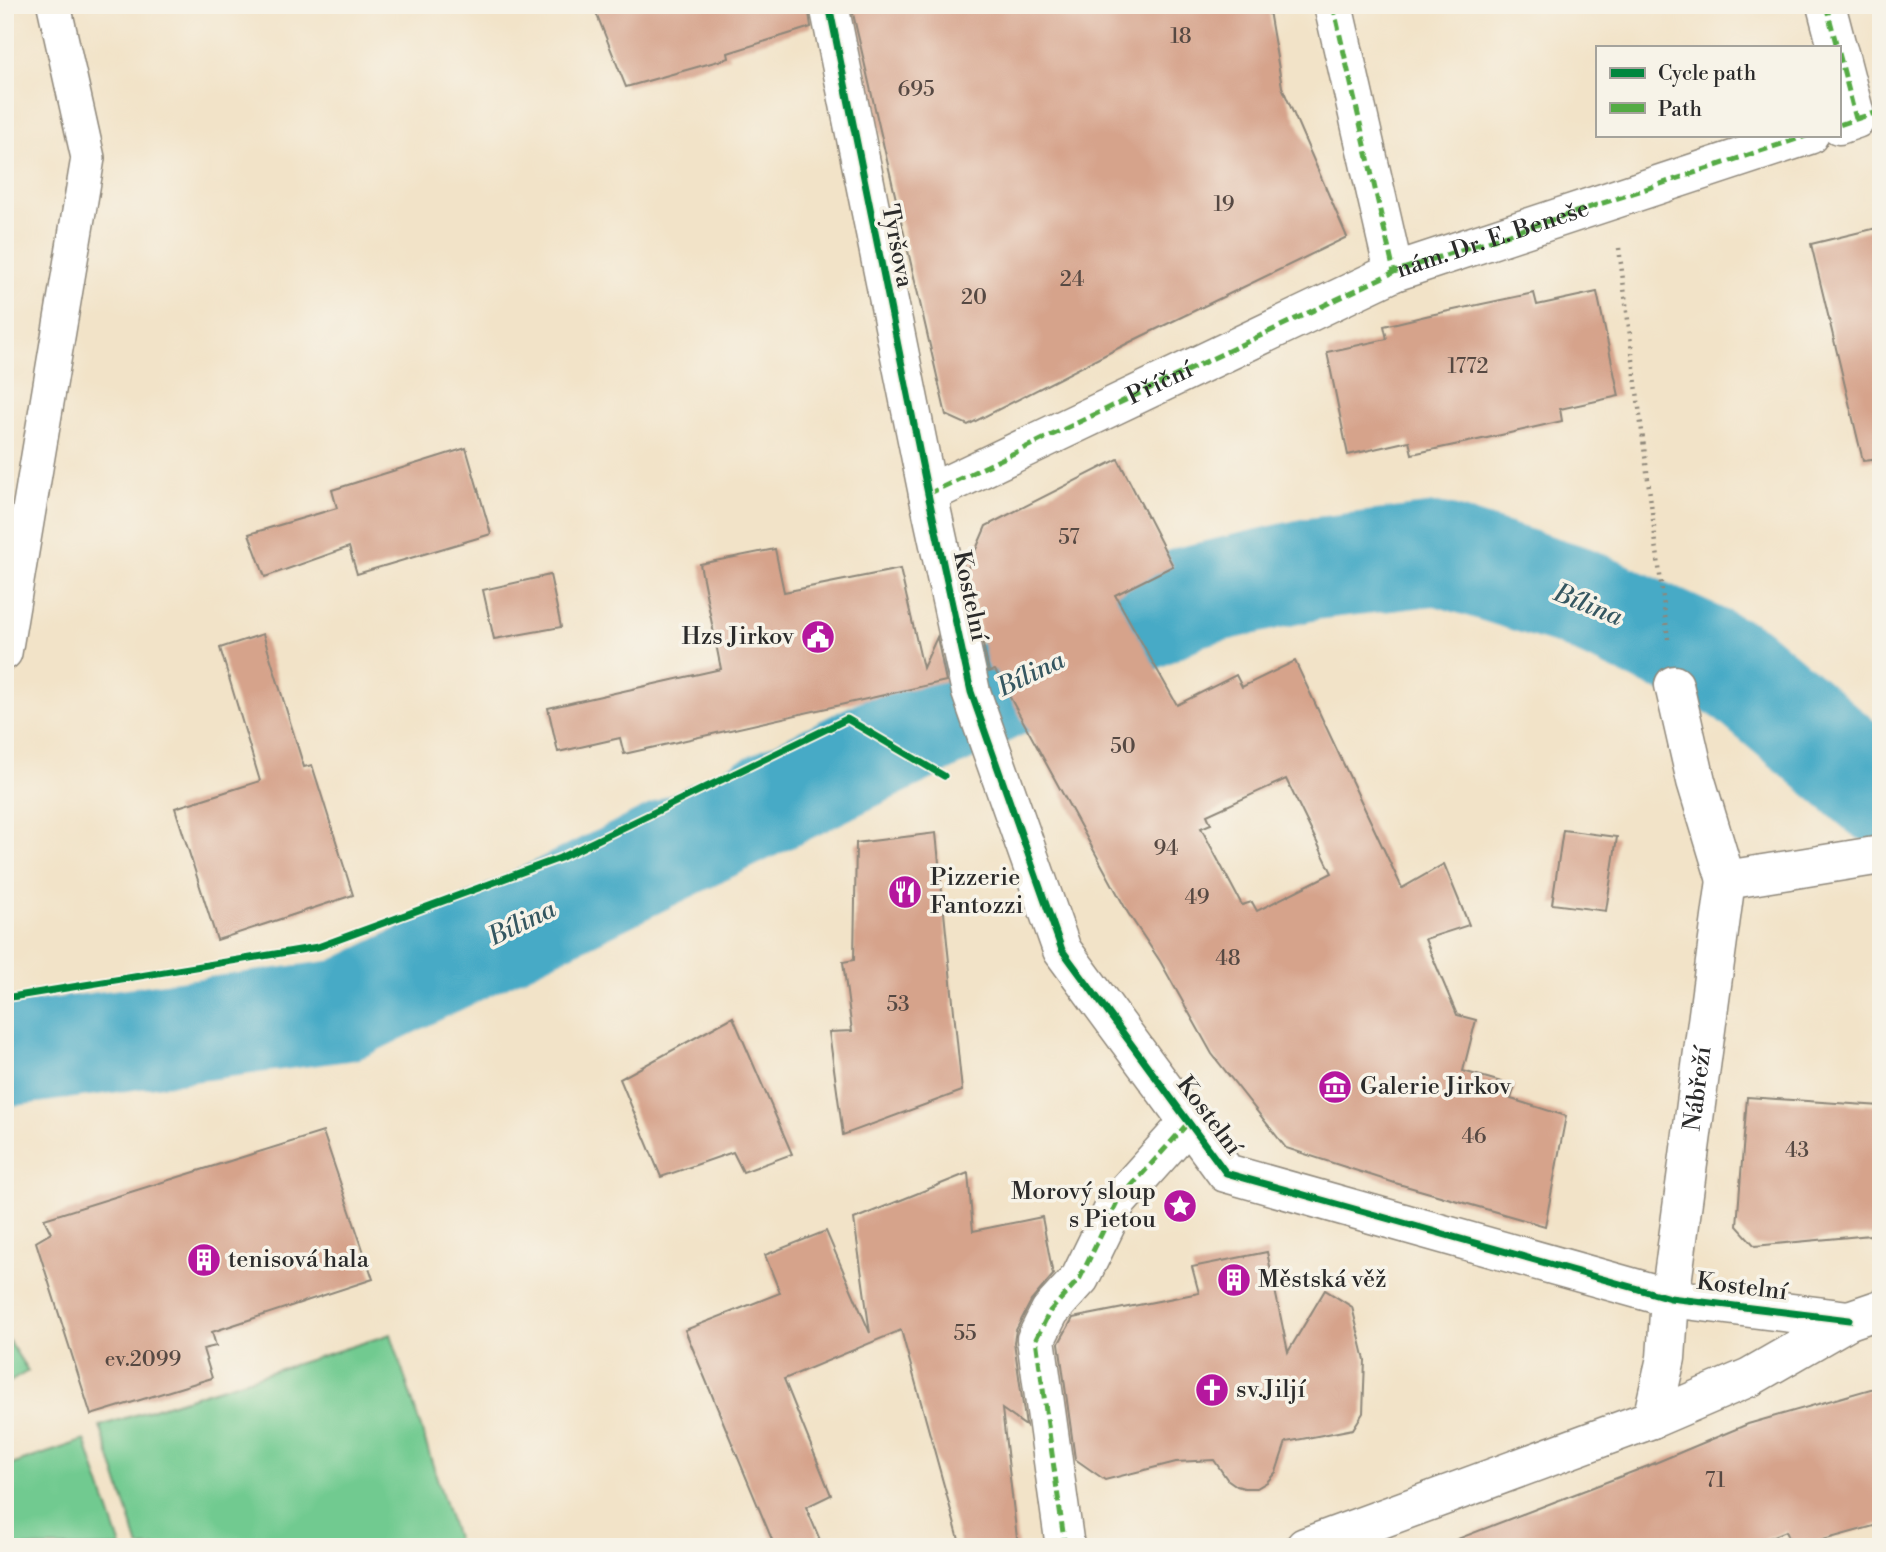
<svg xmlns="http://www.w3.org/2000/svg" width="1886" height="1552" viewBox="0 0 1886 1552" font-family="'Libre Bodoni',serif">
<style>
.green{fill:#71ca90;stroke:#4e7a5e;stroke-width:2}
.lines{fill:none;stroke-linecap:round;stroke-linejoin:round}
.river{stroke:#47aac6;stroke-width:102}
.building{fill:#d6a38b;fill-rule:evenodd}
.lane-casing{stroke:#8e877a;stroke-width:36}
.street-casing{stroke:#8e877a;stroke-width:41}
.path{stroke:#8e877a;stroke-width:4.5;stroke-dasharray:2 5;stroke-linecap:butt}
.lane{stroke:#fff;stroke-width:33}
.street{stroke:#fff;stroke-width:38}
.quiet{stroke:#54ab44;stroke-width:5;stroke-dasharray:10 5;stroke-linecap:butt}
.cycleway-casing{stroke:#f7f3e8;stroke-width:11}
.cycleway{stroke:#00873e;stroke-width:7}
.labels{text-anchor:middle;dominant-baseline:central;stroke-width:7;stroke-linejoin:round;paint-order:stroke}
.number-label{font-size:21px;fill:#564943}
.street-label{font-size:24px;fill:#2b2b2b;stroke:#f7f3e8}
.poi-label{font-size:24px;fill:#2b2b2b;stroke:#f7f3e8;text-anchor:start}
.water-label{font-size:26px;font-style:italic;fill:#355761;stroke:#f7f3e8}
</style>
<rect width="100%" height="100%" fill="#f7f3e8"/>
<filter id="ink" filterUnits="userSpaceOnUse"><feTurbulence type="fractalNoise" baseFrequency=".0143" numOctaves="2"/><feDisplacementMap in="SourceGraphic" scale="14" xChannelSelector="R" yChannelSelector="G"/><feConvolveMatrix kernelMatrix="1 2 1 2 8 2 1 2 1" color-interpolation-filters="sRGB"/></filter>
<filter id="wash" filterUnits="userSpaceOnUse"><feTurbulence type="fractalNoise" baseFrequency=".00686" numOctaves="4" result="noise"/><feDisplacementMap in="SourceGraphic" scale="28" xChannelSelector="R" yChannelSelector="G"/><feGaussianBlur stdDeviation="1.57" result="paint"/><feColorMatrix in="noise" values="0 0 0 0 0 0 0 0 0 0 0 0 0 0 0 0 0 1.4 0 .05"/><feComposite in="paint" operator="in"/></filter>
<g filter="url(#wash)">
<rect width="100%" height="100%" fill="#f2e3c8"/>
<g class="green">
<polygon points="391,1334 459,1547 139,1547 100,1426"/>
<polygon points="5,1335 28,1371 5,1385"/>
<polygon points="85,1440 121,1547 5,1547 5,1467"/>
</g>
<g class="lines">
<polyline class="river" points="5,1056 345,1010 1189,597 1311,569 1439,554 1573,596 1737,671 1881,793"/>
</g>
<g id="blocks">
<g class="building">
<polygon points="593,5 808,5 811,27 728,53 729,58 626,87"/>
<polygon points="851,5 1268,5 1282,87 1347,237 1136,339 968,425 946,415"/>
<polygon points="1881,227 1881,459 1863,461 1811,244"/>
<polygon points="1597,292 1619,396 1560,409 1562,421 1501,435 1412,454 1409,441 1348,455 1327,352 1387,339 1384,326 1430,315 1534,293 1537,305"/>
<polygon points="466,448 491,534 357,574 349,547 265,577 249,534 337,508 332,490"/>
<path d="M1118,459L1173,566L1115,595L1177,705L1236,675L1242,687L1295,661L1402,888L1444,864L1469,925L1425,939L1457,1015L1476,1020L1463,1071L1515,1086L1511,1099L1566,1116L1545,1226L1395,1183L1286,1148L1212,1054L1160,961L1128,913L995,670L989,672L967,570L986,526ZM1286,779L1332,873L1257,911L1252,902L1242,905L1201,828L1211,824L1207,815Z"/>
<polygon points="775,549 784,592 900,569 923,668 937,637 946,681 624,754 620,738 558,752 548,708 721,669 700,564"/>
<polygon points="550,575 561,627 494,639 483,590"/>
<polygon points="263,634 304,767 312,765 353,895 217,940 175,808 260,781 220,648"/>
<polygon points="1563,830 1617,837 1606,911 1552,904"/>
<polygon points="936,833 962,1091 843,1135 829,1032 852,1031 843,962 854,960 856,843"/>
<polygon points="733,1017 792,1154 743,1172 733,1152 661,1177 620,1079"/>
<polygon points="1747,1097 1881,1106 1881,1234 1755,1246 1737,1226"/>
<polygon points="323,1132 373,1279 212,1332 216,1346 203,1349 212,1378 91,1415 36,1242 51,1233 44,1219"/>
<polygon points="968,1173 973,1231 1042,1217 1053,1275 1031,1301 1016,1330 1014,1342 1026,1426 1002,1409 1018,1547 961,1547 901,1330 784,1379 831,1495 806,1507 823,1547 775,1547 685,1330 780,1293 765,1255 826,1231 870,1333 854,1219"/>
<polygon points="1267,1252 1288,1352 1325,1290 1352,1307 1365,1360 1363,1413 1353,1429 1286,1442 1276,1472 1267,1482 1257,1488 1244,1488 1237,1486 1227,1479 1214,1460 1176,1462 1105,1480 1075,1459 1059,1343 1073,1318 1199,1293 1192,1267"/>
<polygon points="1881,1386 1881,1524 1798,1547 1793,1547 1786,1531 1747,1547 1448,1547 1447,1543 1648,1466 1748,1424"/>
</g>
</g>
</g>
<g filter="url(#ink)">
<use href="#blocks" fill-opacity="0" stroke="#8e877a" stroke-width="2"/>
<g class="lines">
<g class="lane-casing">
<polyline id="lane" points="5,653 88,158 54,5"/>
</g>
<g class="street-casing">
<g id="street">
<polyline points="829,5 928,494 971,692 1062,950 1226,1173 1670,1298 1849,1320"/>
<polyline points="1333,5 1394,272"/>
<polyline points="1826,5 1837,47"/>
<polyline points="1839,53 1856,119 1839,125"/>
<path id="s1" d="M928,494L1394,272L1809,135"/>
<polyline points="1674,685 1696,781 1726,880 1881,855"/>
<path id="s2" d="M1652,1419L1666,1358L1670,1298L1726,880"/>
<polyline points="1065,1547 1036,1339 1050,1311 1080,1278 1117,1202 1189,1122"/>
<polyline points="1305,1547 1652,1419 1750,1377 1849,1320 1881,1309"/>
</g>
</g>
<polyline class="path" points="1619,248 1668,639"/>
<use href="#lane" class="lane"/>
<use href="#street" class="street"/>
<g class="quiet">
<polyline points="1333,5 1394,272"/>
<polyline points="1826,5 1837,47"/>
<polyline points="1839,53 1856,119 1839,125"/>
<polyline points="1856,119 1881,111"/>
<polyline points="928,494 1394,272 1809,135"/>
<polyline points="1065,1547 1036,1339 1050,1311 1080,1278 1117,1202 1189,1122"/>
</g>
<g class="cycleway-casing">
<g id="cycleway">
<polyline points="829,5 928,494 971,692 1062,950 1226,1173 1670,1298 1849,1320"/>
<polyline points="5,998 318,947 560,858 847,719 944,776"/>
</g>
</g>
<use href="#cycleway" class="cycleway"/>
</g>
</g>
<defs>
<g id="civic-disc" transform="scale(1.75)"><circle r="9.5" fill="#b5179e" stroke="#f7f3e8"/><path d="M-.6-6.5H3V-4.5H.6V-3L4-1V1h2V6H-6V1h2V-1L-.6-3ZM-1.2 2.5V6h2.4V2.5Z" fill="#fff"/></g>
<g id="restaurant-disc" transform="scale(1.75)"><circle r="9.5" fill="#b5179e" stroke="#f7f3e8"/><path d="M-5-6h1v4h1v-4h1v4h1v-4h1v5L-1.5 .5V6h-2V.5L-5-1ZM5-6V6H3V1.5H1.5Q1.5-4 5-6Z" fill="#fff"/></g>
<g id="museum-disc" transform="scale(1.75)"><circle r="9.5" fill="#b5179e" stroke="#f7f3e8"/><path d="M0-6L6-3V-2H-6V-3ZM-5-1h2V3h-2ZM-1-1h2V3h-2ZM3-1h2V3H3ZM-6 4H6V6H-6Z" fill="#fff"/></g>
<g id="sight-disc" transform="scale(1.75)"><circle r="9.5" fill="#b5179e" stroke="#f7f3e8"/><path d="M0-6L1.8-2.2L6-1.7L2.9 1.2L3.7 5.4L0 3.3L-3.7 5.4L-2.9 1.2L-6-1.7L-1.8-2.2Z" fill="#fff"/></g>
<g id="building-disc" transform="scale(1.75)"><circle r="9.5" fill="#b5179e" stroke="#f7f3e8"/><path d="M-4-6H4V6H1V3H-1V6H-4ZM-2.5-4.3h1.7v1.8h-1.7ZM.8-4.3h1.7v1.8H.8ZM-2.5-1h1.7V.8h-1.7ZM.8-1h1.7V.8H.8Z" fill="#fff"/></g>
<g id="church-disc" transform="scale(1.75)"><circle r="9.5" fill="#b5179e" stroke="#f7f3e8"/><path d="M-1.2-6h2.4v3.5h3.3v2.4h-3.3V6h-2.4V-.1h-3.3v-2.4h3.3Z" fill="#fff"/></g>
</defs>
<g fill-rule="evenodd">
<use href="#civic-disc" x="818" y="637"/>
<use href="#restaurant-disc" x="905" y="892"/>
<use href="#museum-disc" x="1335" y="1087"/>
<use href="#sight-disc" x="1180" y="1206"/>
<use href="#building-disc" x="204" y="1260"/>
<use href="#building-disc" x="1234" y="1280"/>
<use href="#church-disc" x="1212" y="1390"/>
</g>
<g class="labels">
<g class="number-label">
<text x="1181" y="37">18</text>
<text x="916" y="90">695</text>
<text x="1224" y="205">19</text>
<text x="1072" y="280">24</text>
<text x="974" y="298">20</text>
<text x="1468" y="367">1772</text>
<text x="1069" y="538">57</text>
<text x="1123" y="747">50</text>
<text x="1166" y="849">94</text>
<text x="1197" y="898">49</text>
<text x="1228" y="959">48</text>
<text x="898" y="1005">53</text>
<text x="1474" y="1137">46</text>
<text x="1797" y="1151">43</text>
<text x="965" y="1334">55</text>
<text x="143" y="1360">ev.2099</text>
<text x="1715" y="1481">71</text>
</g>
<g class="street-label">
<text stroke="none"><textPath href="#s1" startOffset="620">nám. Dr. E. Beneše</textPath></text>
<text transform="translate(897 246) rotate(79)">Tyršova</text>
<text stroke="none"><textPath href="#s1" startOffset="257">Příční</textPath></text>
<text transform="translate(970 596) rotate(78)">Kostelní</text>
<text stroke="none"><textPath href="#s2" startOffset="334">Nábřeží</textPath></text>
<text transform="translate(1209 1116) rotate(53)">Kostelní</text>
<text transform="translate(1742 1287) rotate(7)">Kostelní</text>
</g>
<g class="poi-label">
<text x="794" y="637" text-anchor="end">Hzs Jirkov</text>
<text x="930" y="878">Pizzerie<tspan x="930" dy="28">Fantozzi</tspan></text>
<text x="1360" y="1087">Galerie Jirkov</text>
<text x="1156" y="1192" text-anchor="end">Morový sloup<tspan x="1156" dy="28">s Pietou</tspan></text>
<text x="228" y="1260">tenisová hala</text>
<text x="1258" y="1280">Městská věž</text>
<text x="1236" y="1390">sv.Jiljí</text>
</g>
<g class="water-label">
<text transform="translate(1588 605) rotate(22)">Bílina</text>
<text transform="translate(1031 674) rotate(-26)">Bílina</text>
<text transform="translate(522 923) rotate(-26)">Bílina</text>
</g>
</g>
<rect width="1886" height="1552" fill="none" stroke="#f7f3e8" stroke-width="28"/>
<rect x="1596" y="46" width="245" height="91" fill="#f7f3e8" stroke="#a5a39c" stroke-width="2"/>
<rect x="1610" y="68" width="35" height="10" fill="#00873e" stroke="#a5a39c" stroke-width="2"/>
<text x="1658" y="80" font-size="21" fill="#2b2b2b">Cycle path</text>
<rect x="1610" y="103" width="35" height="10" fill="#54ab44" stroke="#a5a39c" stroke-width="2"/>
<text x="1658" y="116" font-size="21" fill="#2b2b2b">Path</text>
</svg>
